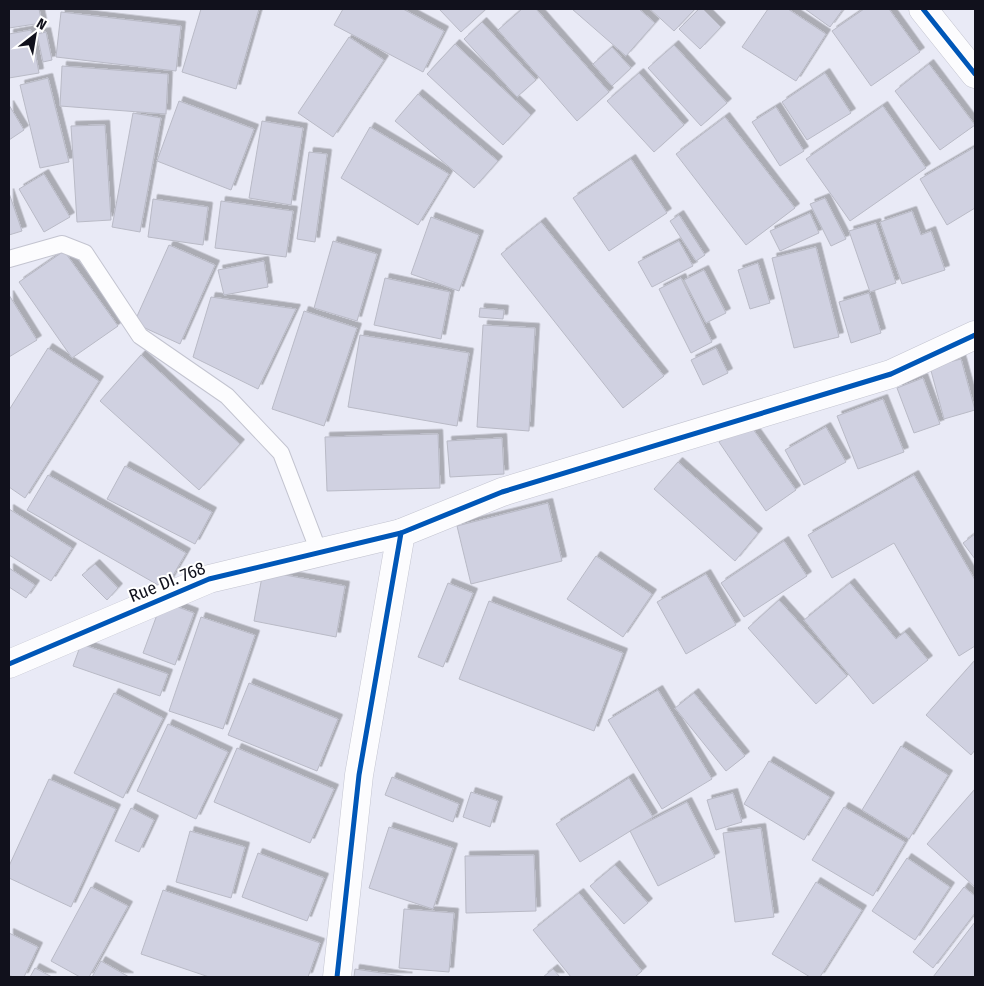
<svg xmlns="http://www.w3.org/2000/svg" width="984" height="986" viewBox="0 0 984 986" font-family="'Fira Sans Condensed',sans-serif">
<style>
.building{fill:#d0d1e1;stroke:#b9bac6;filter:url(#shadow)}
.lines{fill:none;stroke-linecap:round;stroke-linejoin:round}
.service-casing{stroke:#c3c4d0;stroke-width:18}
.minor-casing{stroke:#c3c4d0;stroke-width:29}
.service{stroke:#fcfcfe;stroke-width:16}
.minor{stroke:#fcfcfe;stroke-width:28}
.cycleway-casing{stroke:#fff;stroke-width:8}
.cycleway{stroke:#0057b8;stroke-width:5}
.labels{text-anchor:middle;dominant-baseline:central;stroke-width:4;stroke-linejoin:round;paint-order:stroke}
.street-label{font-size:18px;fill:#11111c;stroke:#fff}
</style>
<defs>
<filter id="shadow"><feDropShadow dx="4.5" dy="-4.5" stdDeviation="0" flood-color="#0004"/></filter>
</defs>
<rect width="100%" height="100%" fill="#e9eaf6"/>
<g class="building">
<polygon points="9,9 39,9 42,23 9,28"/>
<polygon points="201,9 259,9 236,89 182,72"/>
<polygon points="343,9 403,9 444,31 423,72 334,25"/>
<polygon points="439,9 486,9 461,32"/>
<polygon points="522,9 536,9 609,92 577,121 498,30"/>
<polygon points="572,9 639,9 655,23 626,56"/>
<polygon points="650,9 695,9 674,31"/>
<polygon points="699,9 703,9 721,27 700,49 679,29"/>
<polygon points="768,9 788,9 826,34 796,81 742,47"/>
<polygon points="805,9 843,9 830,27"/>
<polygon points="864,9 889,9 920,52 871,86 832,31"/>
<polygon points="61,12 181,26 176,71 56,57"/>
<polygon points="482,22 536,80 517,97 464,39"/>
<polygon points="31,30 39,73 9,78 9,34"/>
<polygon points="46,32 52,60 43,62 37,34"/>
<polygon points="349,37 384,60 333,137 298,113"/>
<polygon points="455,44 531,115 503,145 427,74"/>
<polygon points="674,45 727,103 701,126 648,68"/>
<polygon points="612,47 631,68 612,86 593,64"/>
<polygon points="929,64 975,125 940,150 895,91"/>
<polygon points="62,66 168,74 166,114 60,106"/>
<polygon points="639,73 684,125 654,152 607,101"/>
<polygon points="825,73 851,113 807,140 782,102"/>
<polygon points="48,78 69,162 40,168 20,85"/>
<polygon points="418,94 498,161 474,188 395,121"/>
<polygon points="179,101 254,129 231,190 157,161"/>
<polygon points="9,105 24,130 9,140"/>
<polygon points="883,106 926,168 850,221 806,159"/>
<polygon points="776,107 804,151 780,166 752,122"/>
<polygon points="133,113 161,118 140,232 112,227"/>
<polygon points="725,117 795,208 746,245 676,154"/>
<polygon points="262,121 303,128 291,205 249,198"/>
<polygon points="105,125 111,220 77,222 71,126"/>
<polygon points="370,127 449,174 418,225 341,178"/>
<polygon points="975,147 975,208 947,225 920,179"/>
<polygon points="309,152 327,154 315,242 297,239"/>
<polygon points="631,159 667,213 609,251 573,198"/>
<polygon points="44,174 70,217 44,232 19,189"/>
<polygon points="9,193 22,231 9,235"/>
<polygon points="825,198 846,239 831,246 810,204"/>
<polygon points="153,199 208,207 203,245 148,237"/>
<polygon points="221,201 293,211 286,257 215,248"/>
<polygon points="912,211 921,235 931,231 945,270 902,284 880,222"/>
<polygon points="810,213 819,233 780,251 770,231"/>
<polygon points="679,215 705,255 696,261 670,221"/>
<polygon points="431,217 479,235 459,291 411,274"/>
<polygon points="541,222 664,376 623,408 501,254"/>
<polygon points="876,223 896,283 870,292 849,231"/>
<polygon points="333,241 377,254 357,321 314,308"/>
<polygon points="679,241 693,266 652,287 638,262"/>
<polygon points="169,245 215,265 180,344 134,323"/>
<polygon points="816,247 839,337 794,348 772,258"/>
<polygon points="64,251 118,326 72,358 19,282"/>
<polygon points="264,261 268,287 224,295 218,270"/>
<polygon points="758,263 770,303 750,309 738,270"/>
<polygon points="704,270 726,313 706,323 684,280"/>
<polygon points="385,278 450,292 441,339 374,325"/>
<polygon points="681,278 712,342 691,353 659,289"/>
<polygon points="869,293 881,333 851,343 839,302"/>
<polygon points="9,295 37,340 9,357"/>
<polygon points="211,297 296,309 258,389 193,357"/>
<polygon points="480,308 504,310 503,319 479,317"/>
<polygon points="304,311 357,328 324,426 272,409"/>
<polygon points="483,325 535,328 529,431 477,427"/>
<polygon points="360,335 469,353 457,426 348,407"/>
<polygon points="48,348 99,381 25,498 9,487 9,410"/>
<polygon points="716,348 728,373 703,385 691,360"/>
<polygon points="141,355 240,444 199,490 100,401"/>
<polygon points="961,359 975,410 944,419 930,367"/>
<polygon points="923,378 940,424 914,433 897,388"/>
<polygon points="883,399 904,452 858,469 837,416"/>
<polygon points="748,422 796,490 766,511 719,442"/>
<polygon points="826,427 846,462 804,485 785,450"/>
<polygon points="438,434 440,488 327,491 325,437"/>
<polygon points="502,438 504,474 450,477 447,441"/>
<polygon points="678,462 758,533 735,561 654,489"/>
<polygon points="125,466 212,512 195,544 107,499"/>
<polygon points="48,475 186,553 165,589 27,510"/>
<polygon points="914,475 975,580 975,646 959,656 894,543 832,578 808,535"/>
<polygon points="548,503 562,561 471,584 457,526"/>
<polygon points="9,509 72,548 51,581 9,555"/>
<polygon points="975,534 975,559 963,543"/>
<polygon points="784,541 807,576 744,617 721,583"/>
<polygon points="596,556 652,594 623,637 567,599"/>
<polygon points="95,564 118,588 107,600 82,575"/>
<polygon points="9,568 35,585 26,598 9,587"/>
<polygon points="263,571 345,586 336,637 254,621"/>
<polygon points="706,574 736,625 686,654 657,602"/>
<polygon points="448,583 473,593 443,667 418,657"/>
<polygon points="850,583 896,639 905,632 928,660 873,704 804,620"/>
<polygon points="779,600 847,676 816,704 748,628"/>
<polygon points="162,601 194,613 175,665 143,653"/>
<polygon points="489,601 623,653 594,731 459,679"/>
<polygon points="201,617 255,635 223,729 169,711"/>
<polygon points="81,644 168,674 160,696 73,666"/>
<polygon points="975,660 975,750 971,755 926,715"/>
<polygon points="249,683 338,719 317,771 228,735"/>
<polygon points="658,690 712,779 662,809 608,720"/>
<polygon points="114,693 163,718 123,798 74,773"/>
<polygon points="694,693 745,756 726,771 675,708"/>
<polygon points="168,724 228,752 196,819 137,791"/>
<polygon points="901,746 948,775 909,839 862,810"/>
<polygon points="237,748 334,789 310,843 214,802"/>
<polygon points="769,761 830,797 804,840 744,804"/>
<polygon points="392,777 459,804 453,822 385,795"/>
<polygon points="629,778 653,817 580,862 556,824"/>
<polygon points="49,779 116,809 71,907 9,878 9,866"/>
<polygon points="975,789 975,887 927,844"/>
<polygon points="471,792 498,801 490,827 463,817"/>
<polygon points="733,793 742,822 716,830 707,800"/>
<polygon points="687,802 715,857 658,886 630,831"/>
<polygon points="844,807 905,842 873,896 812,860"/>
<polygon points="131,808 154,820 139,852 115,841"/>
<polygon points="389,827 453,848 433,909 369,888"/>
<polygon points="761,828 774,917 735,922 723,833"/>
<polygon points="190,831 245,847 231,898 176,882"/>
<polygon points="258,853 324,878 307,921 242,897"/>
<polygon points="534,855 536,911 466,913 465,856"/>
<polygon points="907,858 950,887 915,940 872,911"/>
<polygon points="615,865 648,903 624,924 590,886"/>
<polygon points="816,882 862,910 820,977 810,977 772,954"/>
<polygon points="91,887 128,906 89,977 80,977 51,961"/>
<polygon points="964,887 975,896 975,913 933,968 913,952"/>
<polygon points="163,890 320,943 308,977 209,977 141,954"/>
<polygon points="579,893 642,971 635,977 571,977 533,930"/>
<polygon points="404,909 454,913 449,972 399,968"/>
<polygon points="975,922 975,977 933,977"/>
<polygon points="9,933 38,947 24,977 13,977 9,975"/>
<polygon points="101,961 129,977 92,977"/>
<polygon points="35,968 52,977 30,977"/>
<polygon points="355,969 408,977 354,977"/>
<polygon points="553,969 560,977 543,977"/>
</g>
<g class="lines">
<g class="service-casing">
<polyline id="service" points="9,259 62,244 85,253 140,336 227,396 281,453 319,552"/>
</g>
<g class="minor-casing">
<g id="minor">
<polyline points="923,9 975,74"/>
<polyline points="9,664 209,579 401,533"/>
<polyline points="337,977 359,775 401,533 502,492 891,374 975,335"/>
</g>
</g>
<use href="#service" class="service"/>
<use href="#minor" class="minor"/>
<g class="cycleway-casing">
<g id="cycleway">
<polyline points="923,9 975,74"/>
<polyline points="9,664 209,579 401,533"/>
<polyline points="337,977 359,775 401,533 502,492 891,374 975,335"/>
</g>
</g>
<use href="#cycleway" class="cycleway"/>
</g>
<g class="labels">
<g class="street-label">
<text transform="translate(167 582) rotate(-22)">Rue DI. 768</text>
</g>
</g>
<rect width="984" height="986" fill="none" stroke="#11111c" stroke-width="20"/>
<g transform="translate(35 35) rotate(31)" stroke="#ffffff" stroke-width="4" paint-order="stroke">
<path d="M0-4L9 19L0 12L-9 19Z" fill="#11111c"/>
<text y="-8" font-size="14" font-weight="bold" text-anchor="middle" fill="#11111c">N</text>
</g>
</svg>
